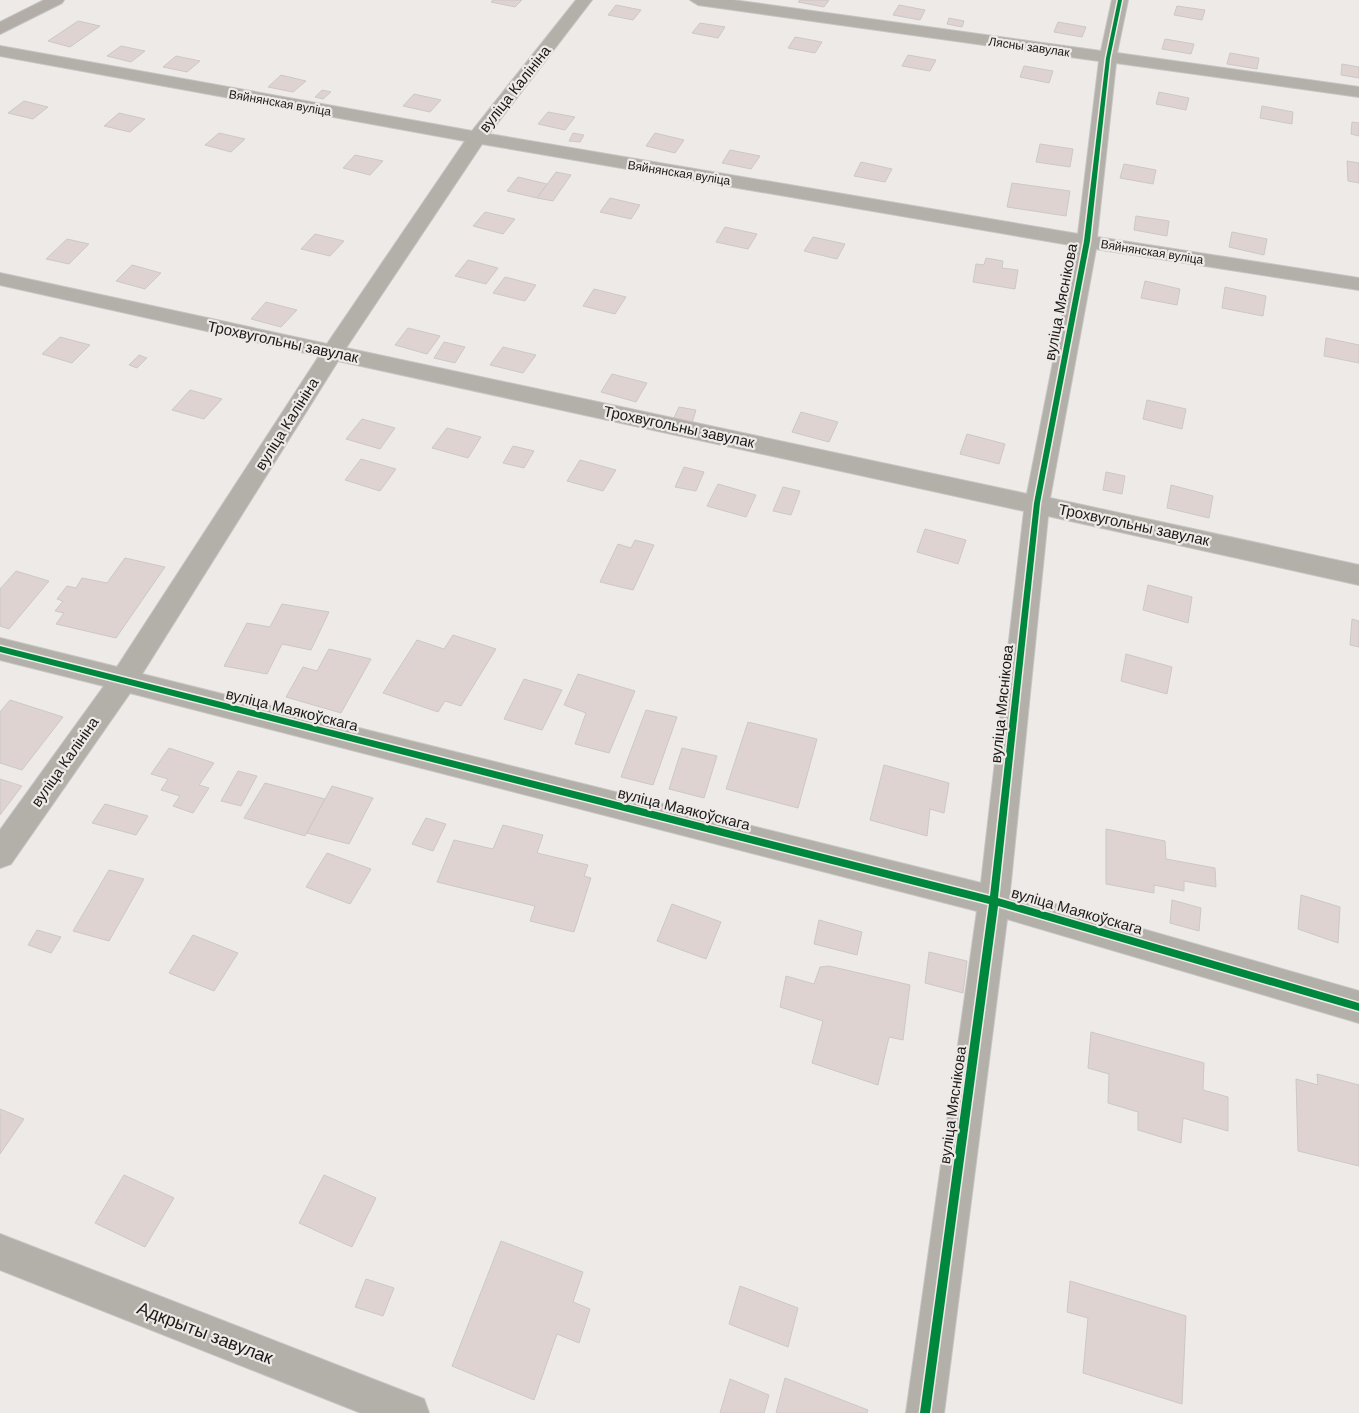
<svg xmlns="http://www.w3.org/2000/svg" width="1359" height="1413" viewBox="0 0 1359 1413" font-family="'DM Sans',sans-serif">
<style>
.building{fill:#dfd3d1;stroke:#cbc8c8}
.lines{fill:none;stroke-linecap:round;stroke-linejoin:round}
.street-casing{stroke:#c6c5c4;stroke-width:2}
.secondary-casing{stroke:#c6c5c4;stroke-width:2}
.street{fill:#b3afa9;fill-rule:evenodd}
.secondary{fill:#b2aea7;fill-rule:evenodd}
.cycleway-casing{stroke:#eeeae7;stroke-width:3}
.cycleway{fill:#00873e;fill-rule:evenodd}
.labels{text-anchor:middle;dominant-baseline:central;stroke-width:4.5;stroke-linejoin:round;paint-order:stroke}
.far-street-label{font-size:12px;fill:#1b1a19;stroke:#eeeae7}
.street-label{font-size:15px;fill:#1b1a19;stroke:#eeeae7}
.near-street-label{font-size:18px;fill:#1b1a19;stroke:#eeeae7}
</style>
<rect width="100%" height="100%" fill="#edeae8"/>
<g class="building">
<polygon points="493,0 522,0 515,7 491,2"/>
<polygon points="800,0 829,0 824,7 798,2"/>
<polygon points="616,5 641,10 633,20 608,15"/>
<polygon points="899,5 925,10 920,20 893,15"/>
<polygon points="1177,6 1205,10 1202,20 1174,15"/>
<polygon points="949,18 964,21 962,27 947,24"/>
<polygon points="78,21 100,26 70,47 48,41"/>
<polygon points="1058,22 1086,27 1082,37 1054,32"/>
<polygon points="700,23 725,27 718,38 692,33"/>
<polygon points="795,37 822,42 815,53 788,48"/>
<polygon points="1165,39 1194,44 1191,54 1162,49"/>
<polygon points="121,46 145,51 131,62 107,56"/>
<polygon points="1230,53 1259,58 1257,69 1227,64"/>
<polygon points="908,55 936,60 930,71 902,66"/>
<polygon points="176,56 200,61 187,72 163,67"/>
<polygon points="1342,64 1359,67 1359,78 1341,75"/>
<polygon points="1024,66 1053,71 1049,83 1020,77"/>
<polygon points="281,75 306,81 293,92 268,87"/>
<polygon points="322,90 331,92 323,99 315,97"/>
<polygon points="1159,92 1189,98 1186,110 1156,104"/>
<polygon points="414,94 441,100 430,112 403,106"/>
<polygon points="24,101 48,107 33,119 8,113"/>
<polygon points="1262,106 1293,112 1292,124 1260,118"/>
<polygon points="548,112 575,117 565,130 538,124"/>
<polygon points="119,113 145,119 130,132 104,126"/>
<polygon points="1352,122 1359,123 1359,136 1351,134"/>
<polygon points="219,133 245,139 231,152 205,145"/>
<polygon points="573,133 584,135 580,142 569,141"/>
<polygon points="655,133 684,140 675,153 646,146"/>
<polygon points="1040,144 1073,149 1070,167 1036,162"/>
<polygon points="730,150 760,156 751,169 722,163"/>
<polygon points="355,155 383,161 370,175 343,168"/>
<polygon points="1347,161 1359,163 1359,183 1348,181"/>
<polygon points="861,162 892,169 885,182 854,176"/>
<polygon points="1124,164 1156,170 1153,184 1120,178"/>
<polygon points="556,172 571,175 553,201 537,198"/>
<polygon points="518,177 547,184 537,198 507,191"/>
<polygon points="1012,183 1070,191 1066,216 1007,207"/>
<polygon points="610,198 640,205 631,219 600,212"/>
<polygon points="485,212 515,219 503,234 473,226"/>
<polygon points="1136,216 1169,221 1167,236 1134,230"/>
<polygon points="725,227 757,234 748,249 716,242"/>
<polygon points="1232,232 1267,239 1264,255 1229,247"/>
<polygon points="315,234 344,241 330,256 301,249"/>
<polygon points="813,237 845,244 837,259 804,251"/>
<polygon points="67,239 89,244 69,264 46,259"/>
<polygon points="986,258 1003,261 1002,268 1018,270 1015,289 973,282 976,264 984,265"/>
<polygon points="468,260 498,268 486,284 455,276"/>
<polygon points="132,265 161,273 145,289 116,281"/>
<polygon points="505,277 536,285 525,301 493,293"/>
<polygon points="1145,281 1180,289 1177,305 1141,298"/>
<polygon points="1225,287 1266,296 1263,316 1222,308"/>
<polygon points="594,289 626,297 615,314 583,306"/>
<polygon points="266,302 297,310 281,327 251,319"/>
<polygon points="408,328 440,336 427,354 395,345"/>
<polygon points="60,337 90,345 72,363 42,354"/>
<polygon points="1326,338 1359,345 1359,363 1324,356"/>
<polygon points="444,342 465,347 455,363 434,358"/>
<polygon points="503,347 536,355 523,373 490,365"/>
<polygon points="139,355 147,358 137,368 129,365"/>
<polygon points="612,374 647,383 636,402 601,392"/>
<polygon points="190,390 222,399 204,419 172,410"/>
<polygon points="1147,400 1186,409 1182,429 1143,419"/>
<polygon points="679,407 696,410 692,423 673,420"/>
<polygon points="801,412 838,422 829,442 792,432"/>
<polygon points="362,419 395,428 380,449 346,439"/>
<polygon points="447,428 481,437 468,458 432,448"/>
<polygon points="967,434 1005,444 999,464 960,454"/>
<polygon points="513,446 534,451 524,468 503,463"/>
<polygon points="361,459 396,469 380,491 345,480"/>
<polygon points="580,460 616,470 603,491 567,481"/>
<polygon points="684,467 704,472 696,491 675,487"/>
<polygon points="1106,472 1125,476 1122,494 1103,490"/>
<polygon points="718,484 756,495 746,517 707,506"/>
<polygon points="1171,485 1213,496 1209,518 1167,508"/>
<polygon points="783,487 800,491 791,515 773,511"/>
<polygon points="925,529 966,540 958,564 917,552"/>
<polygon points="635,540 654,545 633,590 600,582 618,544 631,548"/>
<polygon points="125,558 165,567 116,638 56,624 64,613 55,611 63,601 57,599 67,586 76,588 82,578 107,583"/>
<polygon points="16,571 49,581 9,629 0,626 0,589"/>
<polygon points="1148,585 1192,597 1188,623 1143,610"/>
<polygon points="282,604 329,612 311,650 282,644 267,674 224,666 247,623 270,627"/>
<polygon points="1352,619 1359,621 1359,647 1350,645"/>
<polygon points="453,635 496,649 461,706 445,701 438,712 383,693 417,640 444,649"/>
<polygon points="329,649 371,659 341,713 286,697 303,667 317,671"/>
<polygon points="1126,654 1172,667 1167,694 1121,681"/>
<polygon points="578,674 635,691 609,753 575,744 586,713 564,705"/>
<polygon points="524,679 562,690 542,730 504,719"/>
<polygon points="10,700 63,717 22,770 0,763 0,712"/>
<polygon points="646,710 677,717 653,785 621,777"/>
<polygon points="748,722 817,739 798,808 726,789"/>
<polygon points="169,748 214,763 199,785 209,788 193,813 173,806 180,796 161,790 168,779 151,774"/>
<polygon points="682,748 717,756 704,798 669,789"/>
<polygon points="884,765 949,783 944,813 930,809 927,836 870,820"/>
<polygon points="238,771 257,776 241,806 221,801"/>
<polygon points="0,779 22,786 0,815"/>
<polygon points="265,783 325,799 305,836 244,818"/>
<polygon points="332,786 373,798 349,844 307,833"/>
<polygon points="105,804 148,816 136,835 92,823"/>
<polygon points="426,818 446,824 433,851 412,844"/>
<polygon points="503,825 543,835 537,853 588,865 584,876 591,878 574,932 530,921 535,906 437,882 454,840 493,849"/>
<polygon points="1106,829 1165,841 1166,859 1215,868 1216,887 1184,881 1184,891 1154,885 1154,893 1106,884"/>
<polygon points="327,853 371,869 350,904 306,887"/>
<polygon points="109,870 144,879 109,941 73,931"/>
<polygon points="1301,895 1340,907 1338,943 1298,929"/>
<polygon points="1172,900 1201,908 1199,931 1170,923"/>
<polygon points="672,904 721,922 706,959 657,941"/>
<polygon points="819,920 862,932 857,955 814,944"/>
<polygon points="37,930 61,937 51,953 28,945"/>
<polygon points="193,935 238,953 214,991 169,973"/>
<polygon points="929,952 967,961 963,993 925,983"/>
<polygon points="829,966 910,985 903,1040 889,1037 878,1085 812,1063 823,1021 780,1007 786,976 814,984 820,967"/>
<polygon points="1091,1032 1204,1063 1203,1090 1228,1097 1228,1131 1183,1118 1181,1143 1138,1130 1138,1112 1108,1103 1109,1074 1088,1068"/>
<polygon points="1317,1074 1359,1085 1359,1166 1298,1151 1296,1079 1318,1085"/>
<polygon points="0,1109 24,1119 0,1154"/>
<polygon points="124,1175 174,1198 145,1247 95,1223"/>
<polygon points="324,1175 376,1198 352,1247 299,1223"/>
<polygon points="501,1241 583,1272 573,1302 590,1309 579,1343 557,1334 534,1400 452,1366"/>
<polygon points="366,1279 394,1288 383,1316 355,1307"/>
<polygon points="1070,1281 1186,1316 1182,1404 1083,1373 1088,1318 1067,1312"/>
<polygon points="740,1286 798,1308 788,1347 729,1324"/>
<polygon points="785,1378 868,1410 867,1413 776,1413"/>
<polygon points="730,1379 769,1395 764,1413 720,1413"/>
</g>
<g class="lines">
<g class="street-casing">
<g id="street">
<path d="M576,0H592L489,134L1078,234L1099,61L698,5L690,0H733L1101,51L1112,0H1128L1117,53L1359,87V97L1116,63L1097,237L1359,278V290L1096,249L1050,498L1359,565V585L1048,516L1010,891L1359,991V1023L1007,919L944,1413H906L977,911L130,693L11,864L0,868V830L104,686L0,660V638L117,667L319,356L0,285V273L327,344L465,141L0,56V46L472,131ZM482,144L1076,246L1027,494L346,348ZM338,361L1024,511L981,883L142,674Z"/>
<polygon points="0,1234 424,1399 429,1413 361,1413 0,1270"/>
</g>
</g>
<g class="secondary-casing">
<polygon id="secondary" points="44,0 64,0 62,3 0,34 0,22"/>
</g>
<use href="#street" class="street"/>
<use href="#secondary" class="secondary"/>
<g class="cycleway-casing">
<polygon id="cycleway" points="1118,0 1122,0 1110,58 1090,241 1040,503 998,898 1359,1003 1359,1011 998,906 930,1413 920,1413 989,904 0,652 0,646 990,896 1034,503 1084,241 1106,58"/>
</g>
<use href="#cycleway" class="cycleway"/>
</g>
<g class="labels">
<g class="far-street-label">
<text transform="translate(1029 47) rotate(8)">Лясны завулак</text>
<text transform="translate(280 103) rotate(10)">Вяйнянская вуліца</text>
<text transform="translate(679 173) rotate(9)">Вяйнянская вуліца</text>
<text transform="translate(1152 252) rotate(9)">Вяйнянская вуліца</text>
</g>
<g class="street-label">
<text transform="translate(515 89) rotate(-52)">вуліца Калініна</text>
<text transform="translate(1061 302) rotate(-79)">вуліца Мяснікова</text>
<text transform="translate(283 342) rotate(12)">Трохвугольны завулак</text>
<text transform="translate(287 424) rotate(-58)">вуліца Калініна</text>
<text transform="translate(679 427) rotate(12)">Трохвугольны завулак</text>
<text transform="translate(1134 525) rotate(12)">Трохвугольны завулак</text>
<text transform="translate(1002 704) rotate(-84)">вуліца Мяснікова</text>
<text transform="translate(292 710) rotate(14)">вуліца Маякоўскага</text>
<text transform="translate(65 762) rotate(-55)">вуліца Калініна</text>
<text transform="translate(684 809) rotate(14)">вуліца Маякоўскага</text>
<text transform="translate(1077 911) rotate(16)">вуліца Маякоўскага</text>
<text transform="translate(953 1105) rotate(-82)">вуліца Мяснікова</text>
</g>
<g class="near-street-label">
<text transform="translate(205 1333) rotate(21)">Адкрыты завулак</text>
</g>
</g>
</svg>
